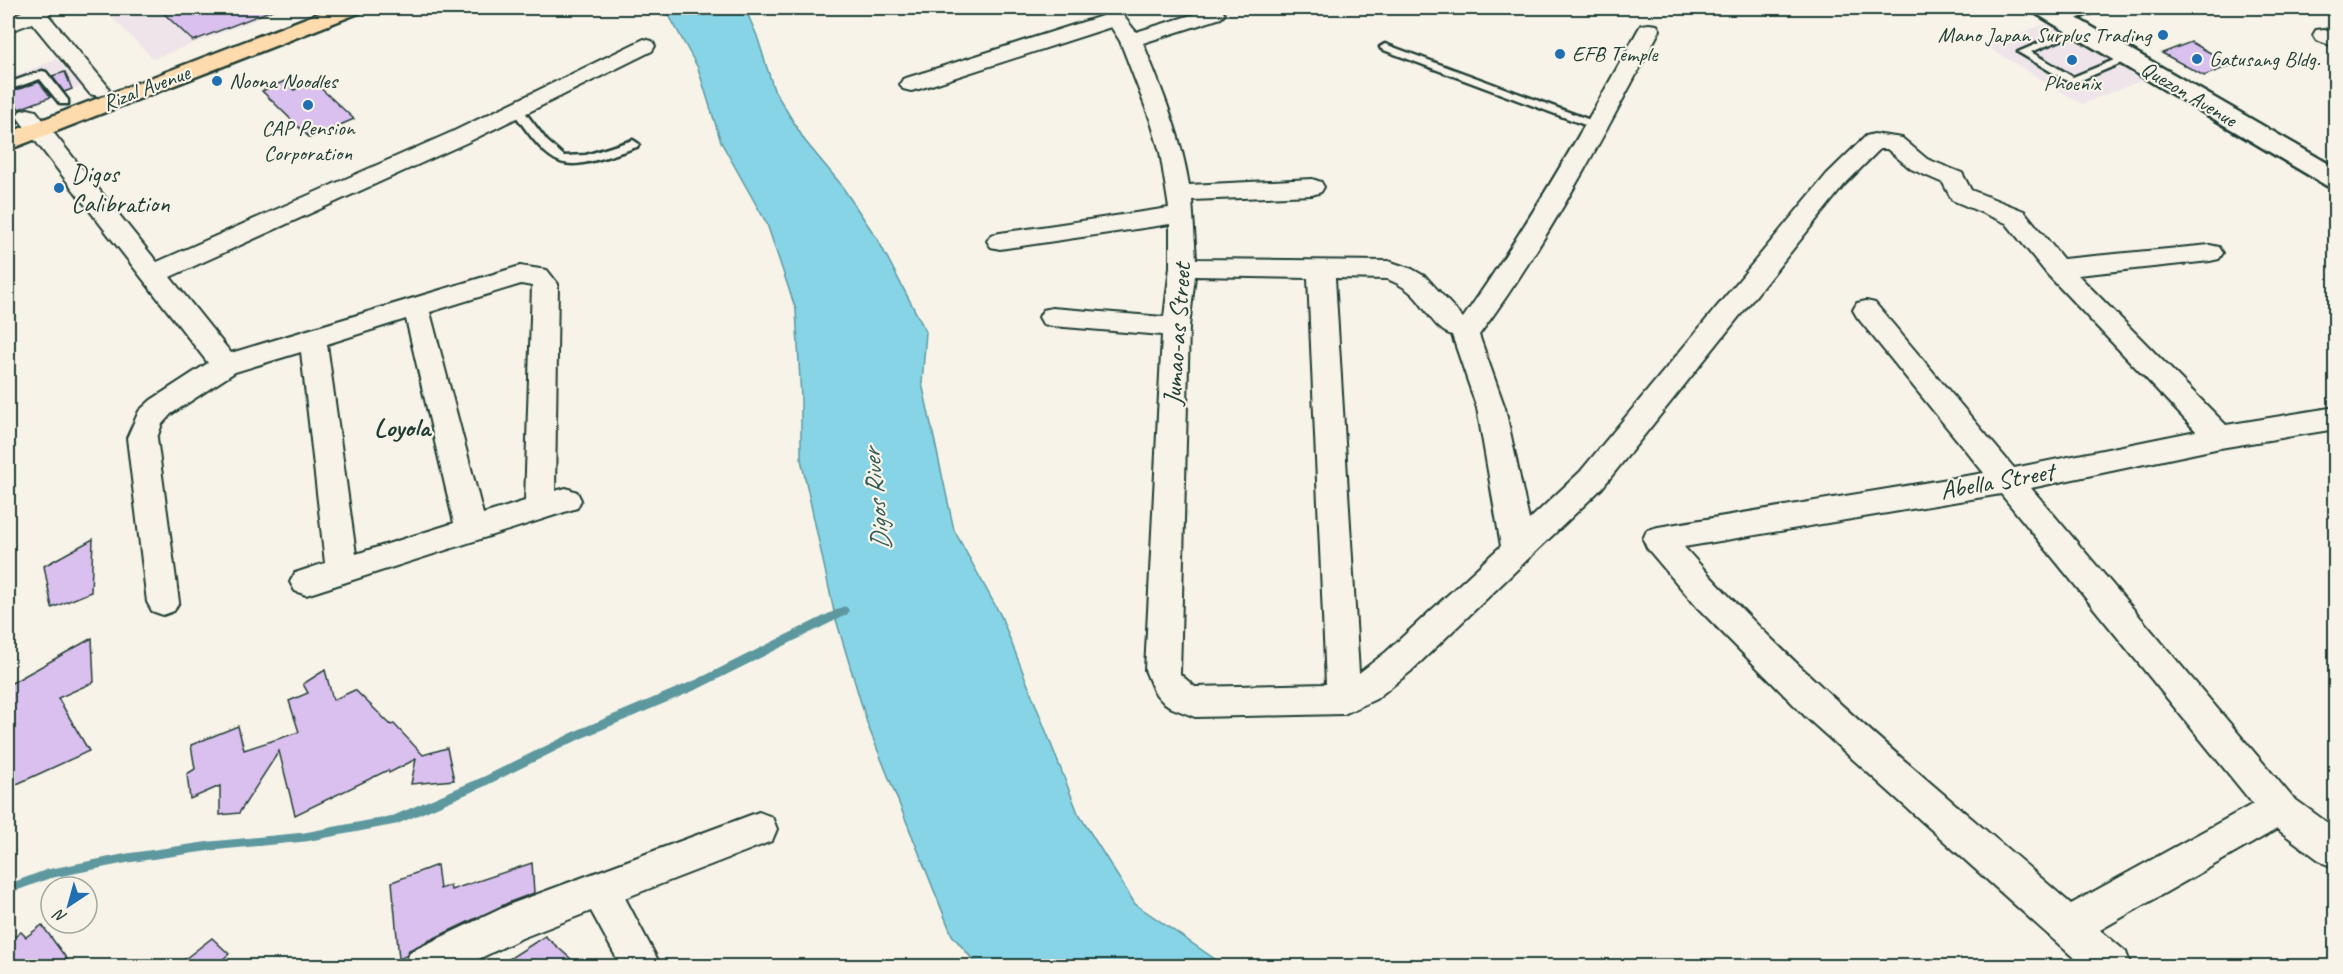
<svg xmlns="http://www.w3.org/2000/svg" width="2343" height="974" viewBox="0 0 2343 974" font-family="Caveat,sans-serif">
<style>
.built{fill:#eee4ea}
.water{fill:#87d4e7;stroke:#5d989f;stroke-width:1.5}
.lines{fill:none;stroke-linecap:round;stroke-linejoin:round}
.stream{stroke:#5d989f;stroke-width:9}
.building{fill:#dac0ef;stroke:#1f3d34;stroke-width:1.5}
.lane-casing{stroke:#1f3d34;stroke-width:5}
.street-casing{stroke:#1f3d34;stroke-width:4}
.secondary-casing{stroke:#1f3d34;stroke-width:5}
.primary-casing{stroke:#1f3d34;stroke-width:5}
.lane{fill:#f7f3e8;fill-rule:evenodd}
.street{fill:#f7f3e8;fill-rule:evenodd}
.secondary{fill:#f7f3e8;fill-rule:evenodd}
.primary{fill:#fedbac;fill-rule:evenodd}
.poi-dot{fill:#1f6fb2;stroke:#f7f3e8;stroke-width:2}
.labels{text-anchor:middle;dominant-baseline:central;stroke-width:4.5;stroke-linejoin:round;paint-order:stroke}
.far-poi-label{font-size:22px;fill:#1f3d34;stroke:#f7f3e8;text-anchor:start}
.far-street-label{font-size:22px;fill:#1f3d34;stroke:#f7f3e8}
.poi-label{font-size:26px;fill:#1f3d34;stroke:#f7f3e8;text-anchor:start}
.street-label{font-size:26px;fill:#1f3d34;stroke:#f7f3e8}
.neighbourhood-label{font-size:27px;font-weight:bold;fill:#1f3d34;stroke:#f7f3e8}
.water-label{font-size:27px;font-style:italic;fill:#345b58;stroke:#f7f3e8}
</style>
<rect width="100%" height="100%" fill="#f7f3e8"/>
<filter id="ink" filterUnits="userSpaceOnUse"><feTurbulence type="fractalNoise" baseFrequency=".0167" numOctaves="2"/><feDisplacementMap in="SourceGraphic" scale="12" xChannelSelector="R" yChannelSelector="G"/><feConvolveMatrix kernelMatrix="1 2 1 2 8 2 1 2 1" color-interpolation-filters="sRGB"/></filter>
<g filter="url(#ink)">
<g class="built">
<polygon points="103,8 244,8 257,19 153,59"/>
<polygon points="2048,23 2145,79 2082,104 1986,46"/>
<polygon points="57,59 81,86 8,114 8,78"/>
</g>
<polygon class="water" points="665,8 745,8 757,36 774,90 805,141 839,182 878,240 926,332 922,383 954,530 1001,616 1078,813 1135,904 1225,966 978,966 952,935 868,726 835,616 801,459 801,398 796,310 767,224 721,142 698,68"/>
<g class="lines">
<polyline class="stream" points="8,889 48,874 128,858 211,846 305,837 395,820 483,782 580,734 698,684 844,611"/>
</g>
<g class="building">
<polygon points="158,8 275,8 275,9 193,41"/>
<polygon points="2191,42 2232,65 2204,76 2162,53"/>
<polygon points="65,72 72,89 64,92 52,76"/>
<polygon points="285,81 294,90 314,82 354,119 310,138 262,91"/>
<polygon points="39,82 51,97 19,109 8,93"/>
<polygon points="93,539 91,592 52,608 44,566"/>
<polygon points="92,638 94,682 58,698 89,751 8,788 8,685"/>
<polygon points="325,670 333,700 355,690 391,725 394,724 423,755 447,748 454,780 411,784 416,759 389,773 388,770 295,815 279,751 239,813 220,815 220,786 190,799 187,774 195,769 191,745 238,726 244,750 299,732 289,701 308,693 303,684"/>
<polygon points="532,863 534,893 510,902 409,950 406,956 399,959 392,882 437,865 440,889 450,885 451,890"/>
<polygon points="42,925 72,966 8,966 8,942 21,932 26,937"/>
<polygon points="545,936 579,966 498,966"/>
<polygon points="212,938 229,954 215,966 176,966"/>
</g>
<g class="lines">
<g class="lane-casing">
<g id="lane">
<polygon points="2091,8 2105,8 2068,22 2064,23 2059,20"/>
<polygon points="2079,26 2083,27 2083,31 2031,52 2073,77 2124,56 2128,55 2133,58 2072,84 2018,52"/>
<polygon points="1385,44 1601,124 1603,126 1601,128 1593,128 1381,49 1380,47"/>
<polygon points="42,71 46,72 68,100 68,104 60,104 40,79 8,90 8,83"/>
<path d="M517,106L521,107L547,141L564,156L586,155L633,140L639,144L637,147C561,172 559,177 511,109Z"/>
<polygon points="8,115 12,116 17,123 15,125 8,126"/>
</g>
</g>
<g class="street-casing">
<g id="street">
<polygon points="30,8 56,8 48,15 106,84 109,89 106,94 98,96 90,94 32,23 8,32 8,18"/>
<path d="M1097,8H1117L1136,32L1214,8L1221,10L1225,14L1221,18L1143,43C1162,90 1181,135 1189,185L1312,179L1321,182L1324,187L1321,192L1312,195L1192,200L1196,259L1388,261L1412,269L1426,277L1463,318C1528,225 1584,129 1638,30L1641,25L1649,24L1657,25L1660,30C1605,133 1549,241 1479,335L1505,408L1529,520L1580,472L1827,174L1866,136L1874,134L1902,138L1927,159L1962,173L1971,190L2024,211L2063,259L2210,245L2219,247L2223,253L2219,259L2210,261L2078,275L2226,425L2336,407V429L2220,448L2031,488L2292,797L2336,829V868L2323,863L2277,829L2100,930L2126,952L2131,966H2083L1807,718L1697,607L1647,548L1643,539L1647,530L1658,527L1984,473L1857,317L1853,310L1857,303L1866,301L1875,303L2014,468L2196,431L2047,274L2006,223L1952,200L1943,183L1911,169L1887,149H1880L1845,184L1602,488L1410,672L1376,699L1344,714L1195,717L1172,708L1162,701L1154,692L1145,670L1162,335L1052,326L1043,324L1039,317L1043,310L1052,308L1164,317L1170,267V224L1000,249L991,247L987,241L991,235L1000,233L1169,208L1160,152L1150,119L1120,41L1111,27L919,89L911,91L903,89L900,84L903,79L1102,16ZM1195,276L1308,278L1326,684L1195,687L1180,674L1189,327ZM1335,278L1387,279C1397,283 1407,288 1415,297C1427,310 1434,329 1452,335L1477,408L1501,546L1386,652L1359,673ZM2001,494L2253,804L2071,904C1939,788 1801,680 1684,547Z"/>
<polygon points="2324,29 2336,32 2336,47 2316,40 2313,35 2316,30"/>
<path d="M644,39L652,41L655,46L652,51L468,142L170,277L231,353L520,266L547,270L558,284L555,491L566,488L577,492L581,500L577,508L306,595L295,591L290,582L295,573L325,563L301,352L235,372L171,414L162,424L157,438L179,602L174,611L163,615L152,611L147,602L127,438L139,411L151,400L208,363L20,121L17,116L20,111L28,109L36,111L157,262L452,132ZM521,284L532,286L525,501L483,514L430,312ZM406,319L454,523L356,554L327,344Z"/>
<polygon points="759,812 772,817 777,829 772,841 625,898 661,966 621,966 591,911 522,938 464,966 405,966 410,952 511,904"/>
</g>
</g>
<g class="secondary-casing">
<polygon id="secondary" points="2031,8 2059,8 2336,168 2336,188 2327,186 2035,13"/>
</g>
<g class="primary-casing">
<polygon id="primary" points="332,8 363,8 359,13 8,150 8,133"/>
</g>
<use href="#lane" class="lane"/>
<use href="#street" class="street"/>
<use href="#secondary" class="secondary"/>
<use href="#primary" class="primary"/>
</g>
</g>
<g class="poi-dot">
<circle cx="2163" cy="35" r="6"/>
<circle cx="1560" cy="54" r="6"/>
<circle cx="2197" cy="59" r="6"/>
<circle cx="2072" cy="60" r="6"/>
<circle cx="217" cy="81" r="6"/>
<circle cx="308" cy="105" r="6"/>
<circle cx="59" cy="188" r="6"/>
</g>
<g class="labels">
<g class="far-poi-label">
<text x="2151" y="35" text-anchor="end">Mano Japan Surplus Trading</text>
<text x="1572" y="54">EFB Temple</text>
<text x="2209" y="59">Gatusang Bldg.</text>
<text x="229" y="81">Noona Noodles</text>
<text x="2072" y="83" text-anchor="middle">Phoenix</text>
<text x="308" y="128" text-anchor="middle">CAP Pension<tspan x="308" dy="25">Corporation</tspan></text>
</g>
<g class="far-street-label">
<text transform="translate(146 88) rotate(-21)">Rizal Avenue</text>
<text transform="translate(2189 94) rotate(31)">Quezon Avenue</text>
</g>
<g class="poi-label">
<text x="71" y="173">Digos<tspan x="71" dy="30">Calibration</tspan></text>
</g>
<g class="street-label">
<text transform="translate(1177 334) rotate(-86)">Jumao-as Street</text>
<text transform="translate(1997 481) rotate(-10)">Abella Street</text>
</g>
<g class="neighbourhood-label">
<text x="402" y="427">Loyola</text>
</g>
<g class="water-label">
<text transform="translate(876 500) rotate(-96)">Digos River</text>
</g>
</g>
<rect width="2343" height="974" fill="none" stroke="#f7f3e8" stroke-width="30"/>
<rect x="15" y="15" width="2313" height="944" fill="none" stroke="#1f3d34" stroke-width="2" filter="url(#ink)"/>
<g transform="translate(69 905) rotate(216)"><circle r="28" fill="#f7f3e8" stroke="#a1aaa0" stroke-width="1.5"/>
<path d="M0-4.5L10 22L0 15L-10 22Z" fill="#1f6fb2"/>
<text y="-9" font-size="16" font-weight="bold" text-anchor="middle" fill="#1f3d34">N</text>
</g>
</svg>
